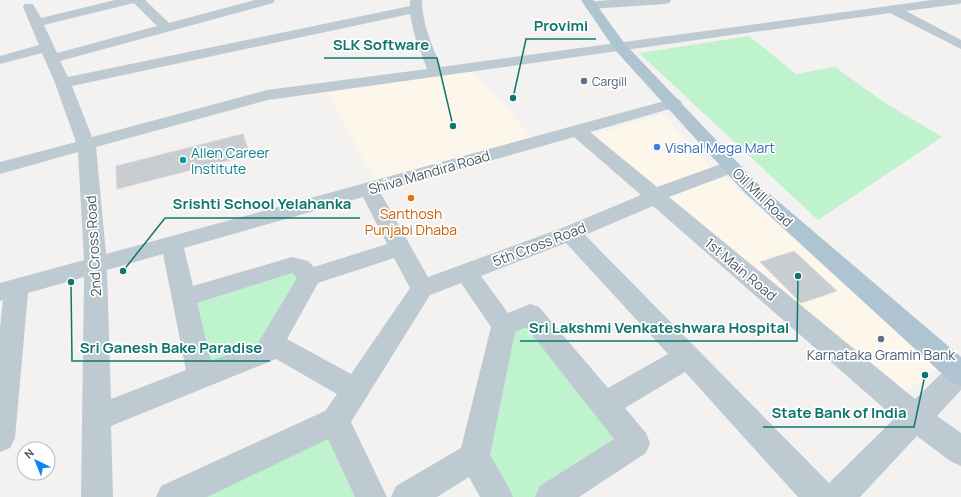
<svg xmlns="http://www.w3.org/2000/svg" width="961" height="497" viewBox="0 0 961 497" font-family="Manrope,sans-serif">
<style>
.commercial{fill:#fdf6eb}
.green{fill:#bef3cd}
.building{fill:#c8cdd1;stroke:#d5d8dd}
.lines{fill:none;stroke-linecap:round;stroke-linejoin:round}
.minor{fill:#becad1;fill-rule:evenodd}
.major{fill:#afc4d1;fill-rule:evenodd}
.service-dot{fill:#5c6f8a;stroke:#fff;stroke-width:1.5}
.shop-dot{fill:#3f7fe0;stroke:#fff;stroke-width:1.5}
.culture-dot{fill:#0f9aa8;stroke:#fff;stroke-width:1.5}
.food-dot{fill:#e8710a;stroke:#fff;stroke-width:1.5}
.labels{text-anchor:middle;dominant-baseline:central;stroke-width:3.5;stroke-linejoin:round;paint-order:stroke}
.far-service-label{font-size:12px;fill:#4e5e75;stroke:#fff;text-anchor:start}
.shop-label{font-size:14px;fill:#366cbe;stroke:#fff;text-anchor:start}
.culture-label{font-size:14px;fill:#0d838f;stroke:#fff;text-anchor:start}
.street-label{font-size:14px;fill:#475760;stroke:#fff}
.food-label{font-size:14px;fill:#c56008;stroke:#fff}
.service-label{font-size:14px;fill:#4e5e75;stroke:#fff}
.leader{fill:none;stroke:#0f766e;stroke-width:1.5}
.callout-dot{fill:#0f766e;stroke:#fff;stroke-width:1.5}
.callout-label{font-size:15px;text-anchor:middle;font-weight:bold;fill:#0f766e;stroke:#fff;stroke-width:3.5;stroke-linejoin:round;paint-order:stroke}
</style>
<rect width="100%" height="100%" fill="#f4f1f1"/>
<g class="commercial">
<polygon points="472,71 532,137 375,180 328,93"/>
<polygon points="663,114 713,170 655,189 593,135"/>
<polygon points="724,177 937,368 897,398 662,198"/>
</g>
<g class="green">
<polygon points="749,36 796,74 835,67 882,101 942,137 818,220 639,53"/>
<polygon points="289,271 302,281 262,343 206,365 195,302"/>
<polygon points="530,321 625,439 536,497 507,497 484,456 509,332"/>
<polygon points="336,430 365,497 199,497"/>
</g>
<g class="building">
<polygon points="243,134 250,155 117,189 116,166"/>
<polygon points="794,251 837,291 801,303 760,262"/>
</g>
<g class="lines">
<g class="minor">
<path d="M115,0H145L169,23L255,0H275L273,3L60,61L68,77L410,6V0H422C422,24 432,45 441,67L932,0H961V3L959,4L906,11L961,40V49L890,13L268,100L96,147L106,254L668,100L674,98L680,100L682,103L680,106L590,132L657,187L724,163L731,161L738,163L740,167L738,171L669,197L915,399L950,365L961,362V390L937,416L961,433V466L950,461L917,436L860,497H798L685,372L625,408L646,433L650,443L646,453L579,497H535L540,486L614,439L526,327L515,332L490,455L508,486L513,497H480L469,477L437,497H391L396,486L461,448L491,327L461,283L430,295L351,422L387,497H355L328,439L207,497H156L161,486L325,411L337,394L276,359L111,426L113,497H81L84,277L28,293L15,438L10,448L0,452V327L3,300L0,301V283L84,260L78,152L0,174V162L76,142L55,83L42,53L0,64V56L39,45L23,7L25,4H33L41,18ZM134,3L157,26L57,53L44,25ZM410,14L415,37L427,69L267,90L92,137L72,86ZM574,137L641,195L562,228L428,277L380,192ZM363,197L387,244L314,267L308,261L292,257L193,286L184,248ZM653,206L895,418L829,483L585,235ZM566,243L668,354L608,388L539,307L530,304L508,313L481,276ZM163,254L186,370L111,399L107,270ZM394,258L410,288L351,374L287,339L318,283ZM292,273L297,278L258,343L211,361L197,303Z"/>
<polygon points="610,0 671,0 669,3 665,4 590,9 586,8 584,5 586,2"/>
</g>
<polygon class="major" points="581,0 593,0 625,44 758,184 961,357 961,386 951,382 744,192 615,50"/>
</g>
<g class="service-dot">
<circle cx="584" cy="81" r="4"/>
<circle cx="881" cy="339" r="4"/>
</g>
<circle class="shop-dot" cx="657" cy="147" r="4"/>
<circle class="culture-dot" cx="183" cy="160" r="4"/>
<circle class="food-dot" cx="411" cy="198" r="4"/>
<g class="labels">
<g class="far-service-label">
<text x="592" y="81">Cargill</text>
</g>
<g class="shop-label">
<text x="665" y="147">Vishal Mega Mart</text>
</g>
<g class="culture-label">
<text x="191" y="152">Allen Career<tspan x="191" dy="16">Institute</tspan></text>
</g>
<g class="street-label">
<text transform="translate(429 172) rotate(-16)">Shiva Mandira Road</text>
<text transform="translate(763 197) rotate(44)">Oil Mill Road</text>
<text transform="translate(539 244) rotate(-21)">5th Cross Road</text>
<text transform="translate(93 246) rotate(-93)">2nd Cross Road</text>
<text transform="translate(741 269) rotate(40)">1st Main Road</text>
</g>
<g class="food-label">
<text x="411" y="213">Santhosh<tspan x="411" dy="16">Punjabi Dhaba</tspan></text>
</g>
<g class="service-label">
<text x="881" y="354">Karnataka Gramin Bank</text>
</g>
</g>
<path class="leader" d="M513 98L526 39H596M453 126L437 58H324M123 271L165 218H360M798 276L797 341H520M71 282L72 361H270M925 375L914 427H763"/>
<g class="callout-dot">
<circle cx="513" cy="98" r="4"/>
<circle cx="453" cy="126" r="4"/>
<circle cx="123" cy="271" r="4"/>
<circle cx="798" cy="276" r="4"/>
<circle cx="71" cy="282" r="4"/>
<circle cx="925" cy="375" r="4"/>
</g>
<g class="callout-label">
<text x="561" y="31">Provimi</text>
<text x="381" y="50">SLK Software</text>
<text x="262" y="209">Srishti School Yelahanka</text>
<text x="659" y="333">Sri Lakshmi Venkateshwara Hospital</text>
<text x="171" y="353">Sri Ganesh Bake Paradise</text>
<text x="839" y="418">State Bank of India</text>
</g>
<g transform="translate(36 461) rotate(317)"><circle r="19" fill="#ffffff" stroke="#b5bcbf"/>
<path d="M0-3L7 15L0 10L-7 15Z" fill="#0d86f1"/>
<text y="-6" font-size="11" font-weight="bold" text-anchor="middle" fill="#475760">N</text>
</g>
</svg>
